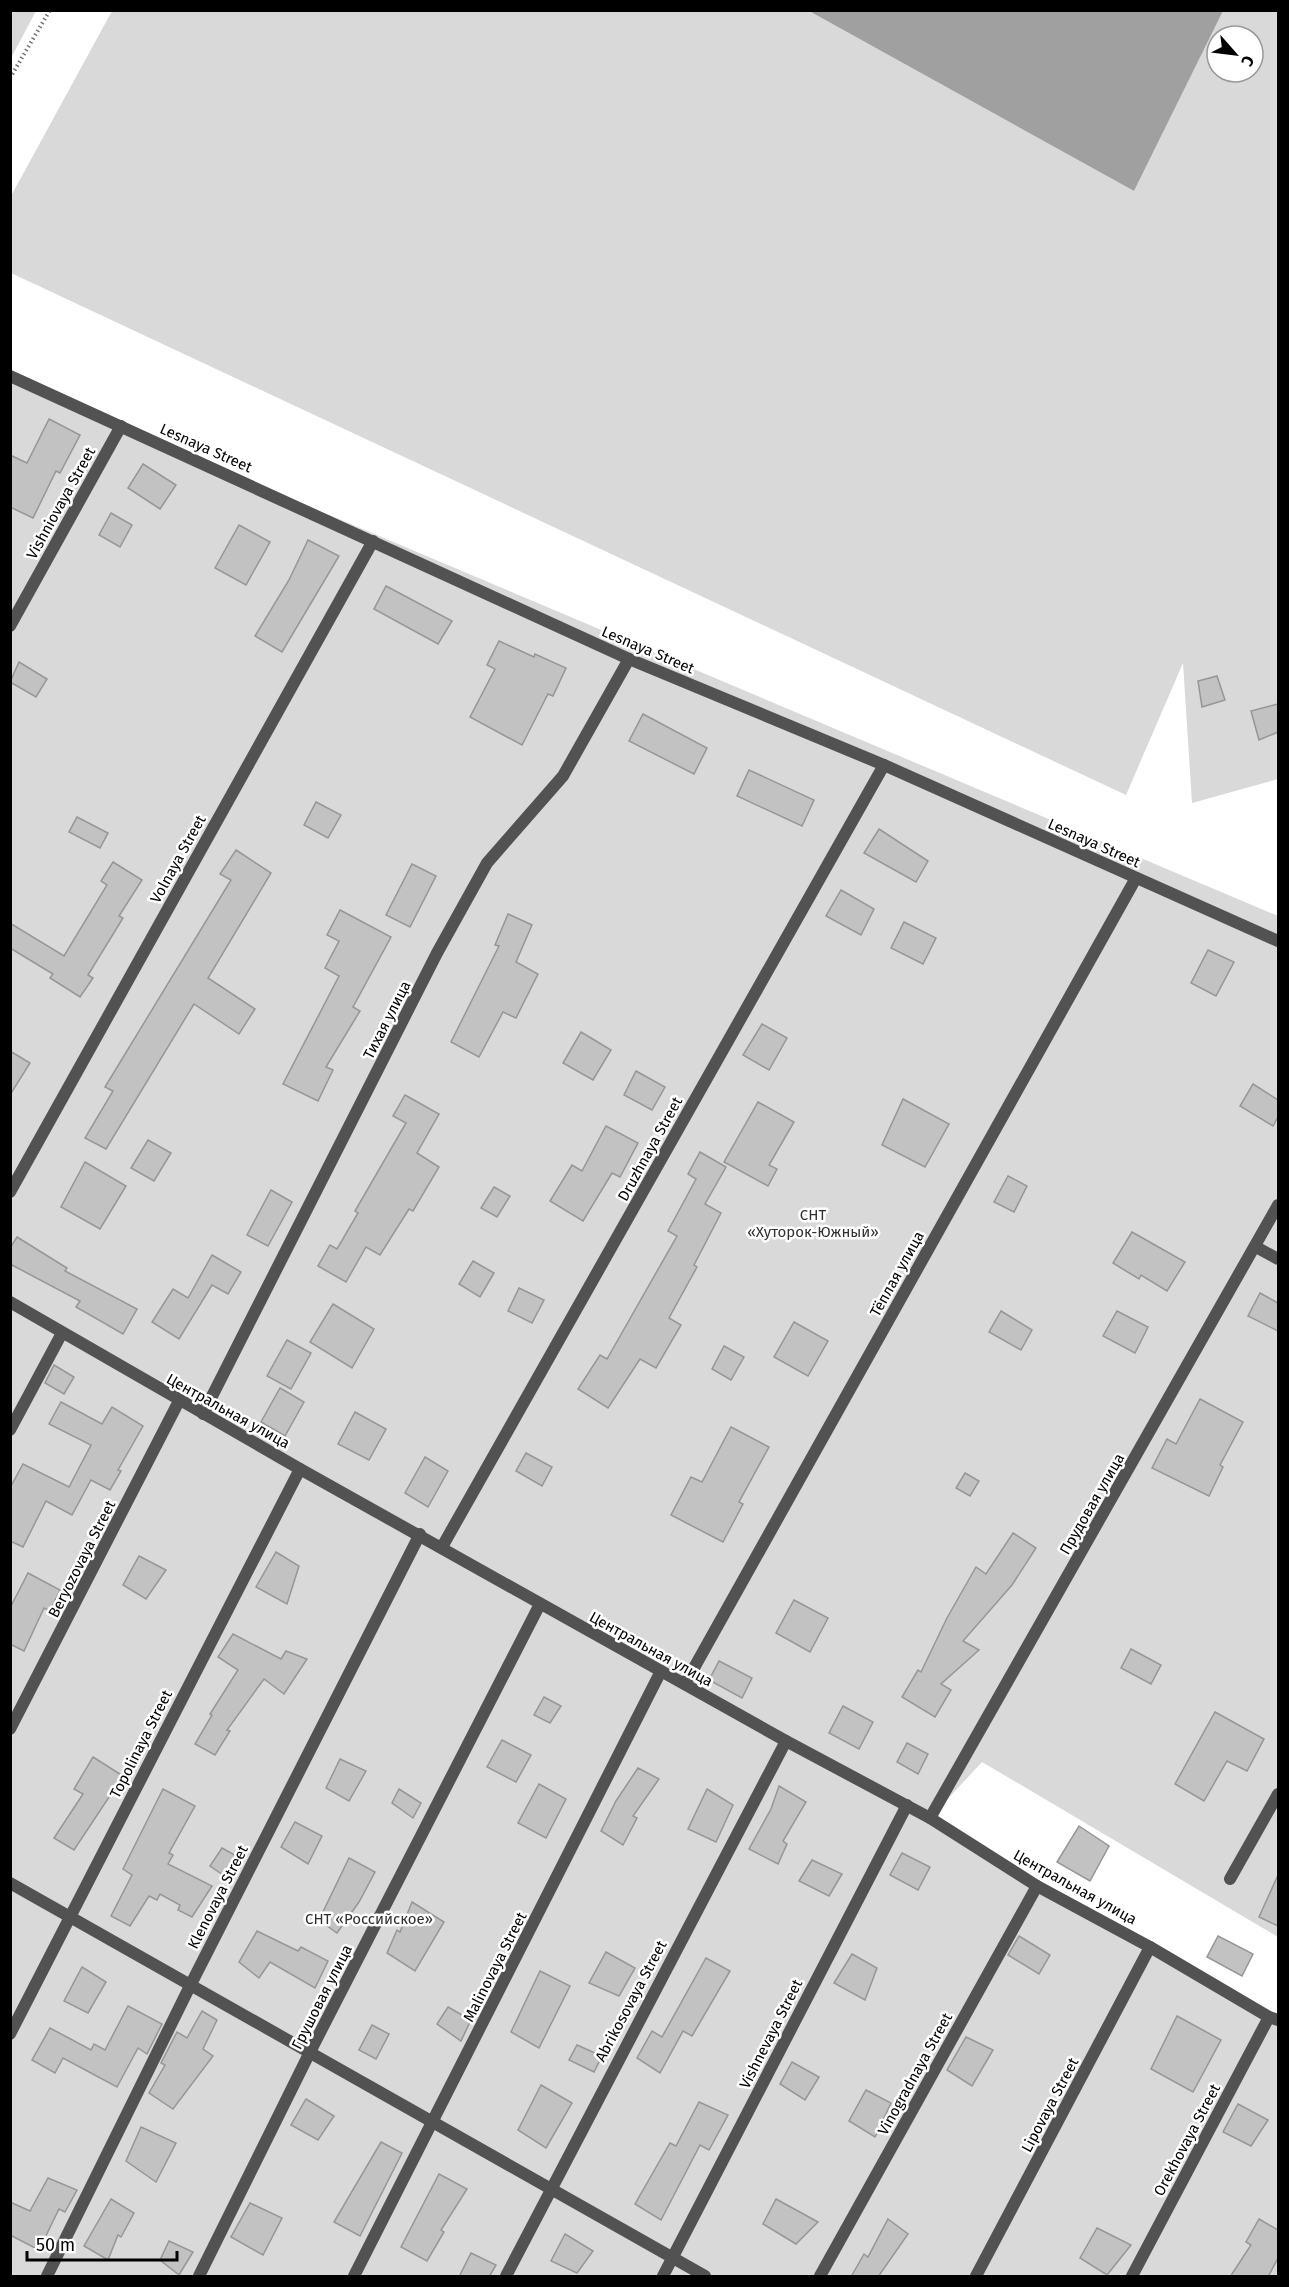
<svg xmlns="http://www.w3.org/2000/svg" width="1289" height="2287" viewBox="0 0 1289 2287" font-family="'Fira Sans',sans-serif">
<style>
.green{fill:#d9d9d9;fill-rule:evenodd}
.water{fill:#a0a0a0}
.building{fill:#c2c2c2;stroke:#969696;stroke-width:1.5}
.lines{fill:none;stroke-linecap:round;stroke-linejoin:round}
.path{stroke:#747474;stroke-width:4;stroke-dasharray:1.5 3;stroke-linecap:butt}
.lane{stroke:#525252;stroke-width:12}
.street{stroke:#525252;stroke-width:12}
.labels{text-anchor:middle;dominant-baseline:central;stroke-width:5;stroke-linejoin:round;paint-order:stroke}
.street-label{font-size:15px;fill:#000;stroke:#fff}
.park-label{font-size:15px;fill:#303030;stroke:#fff}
</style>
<rect width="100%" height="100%" fill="#fff"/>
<g class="green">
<polygon points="11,10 36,11 11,58 10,11"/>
<path d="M112,11H809L1134,191L1223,11H1278V779L1192,803L1183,663L1126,795L11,273V196ZM1217,36H1253V72H1217Z"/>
<polygon points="10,380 1278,916 1278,1937 982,1762 930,1818 1278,2020 1278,2276 11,2276"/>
</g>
<polygon class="water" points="809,11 1223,11 1134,191"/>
<g class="building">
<polygon points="49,419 80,435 60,473 56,471 33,518 10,507 10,455 27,463"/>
<polygon points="143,464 176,485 160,509 128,488"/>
<polygon points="111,513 132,525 120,547 99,535"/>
<polygon points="239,525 270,542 246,585 215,568"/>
<polygon points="308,540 339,556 282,652 255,636 289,580"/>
<polygon points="386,586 452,621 438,644 374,609"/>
<polygon points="499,641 534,657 535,654 566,668 553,696 548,694 522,745 470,717 495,669 487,665"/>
<polygon points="19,662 47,679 36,697 10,682"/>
<polygon points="1217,676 1225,700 1202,707 1198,681"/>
<polygon points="1278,704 1278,732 1259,740 1251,711"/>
<polygon points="643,714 707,748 694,774 629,741"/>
<polygon points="749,770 814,800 802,826 737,796"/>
<polygon points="316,802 341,815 328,838 304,825"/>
<polygon points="77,817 108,833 100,848 69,832"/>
<polygon points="879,829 928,861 916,882 864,853"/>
<polygon points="236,850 271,873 208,978 255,1009 239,1034 194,1004 106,1149 85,1138 113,1091 105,1087 231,880 220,874"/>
<polygon points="113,862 142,880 119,916 123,918 88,975 93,978 80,997 50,978 53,974 10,948 10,923 64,956 107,885 101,881"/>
<polygon points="412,864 436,876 410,927 386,915"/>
<polygon points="841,890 874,909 861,935 826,916"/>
<polygon points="340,910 391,937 353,1007 360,1011 326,1067 333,1070 318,1101 283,1084 339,976 325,968 339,941 327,935"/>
<polygon points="508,914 532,925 516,962 538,974 516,1018 503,1012 479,1057 451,1042 499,946 495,945"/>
<polygon points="904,922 936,938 923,964 891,948"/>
<polygon points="1208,950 1234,962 1216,996 1191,983"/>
<polygon points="762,1024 787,1038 769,1070 743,1055"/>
<polygon points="581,1032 611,1050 593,1080 563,1063"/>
<polygon points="10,1051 30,1063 10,1095"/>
<polygon points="636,1071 665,1087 652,1110 624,1095"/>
<polygon points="1253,1084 1278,1100 1278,1117 1273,1126 1240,1106"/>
<polygon points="405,1095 439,1114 417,1153 439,1167 413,1211 409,1209 380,1255 366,1247 346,1282 318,1266 330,1245 337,1249 358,1213 355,1211 406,1123 393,1116"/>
<polygon points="903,1099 949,1124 925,1167 882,1145"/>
<polygon points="758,1102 794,1122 769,1165 777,1169 768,1186 724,1162"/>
<polygon points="606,1126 638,1143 620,1177 612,1173 583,1221 550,1201 572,1165 582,1171"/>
<polygon points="148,1140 171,1153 154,1181 131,1168"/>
<polygon points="700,1152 726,1167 705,1204 721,1213 694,1265 697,1267 669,1318 681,1325 656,1368 640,1359 608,1408 578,1389 600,1355 607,1359 677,1236 668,1231 696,1179 688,1174"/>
<polygon points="85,1162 126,1186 100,1229 61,1207"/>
<polygon points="1008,1176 1027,1186 1014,1212 994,1202"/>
<polygon points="494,1187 510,1196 497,1217 481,1208"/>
<polygon points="271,1190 292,1202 268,1246 247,1235"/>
<polygon points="1132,1232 1185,1262 1167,1291 1141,1275 1139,1279 1113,1263"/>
<polygon points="17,1237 67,1268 65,1271 137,1309 123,1334 76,1307 80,1301 10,1264 10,1248"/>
<polygon points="212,1255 241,1272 228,1294 212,1285 179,1339 152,1322 173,1289 188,1298"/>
<polygon points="473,1261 494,1273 480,1297 459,1284"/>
<polygon points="519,1288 544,1300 532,1323 508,1311"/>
<polygon points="1260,1293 1278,1303 1278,1331 1248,1316"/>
<polygon points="333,1304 374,1329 352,1368 310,1342"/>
<polygon points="1001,1311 1032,1330 1021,1350 989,1332"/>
<polygon points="1117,1311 1148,1327 1135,1353 1103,1336"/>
<polygon points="794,1322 828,1341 808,1376 774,1357"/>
<polygon points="287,1340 311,1353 291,1389 267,1376"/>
<polygon points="724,1346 744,1357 731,1380 712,1369"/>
<polygon points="54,1365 74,1377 64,1394 45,1383"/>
<polygon points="280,1388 304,1402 285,1436 261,1422"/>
<polygon points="1200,1399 1243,1422 1220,1465 1223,1467 1209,1496 1152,1468 1167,1439 1176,1444"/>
<polygon points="61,1402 102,1424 112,1407 143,1426 118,1470 121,1471 110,1490 91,1480 72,1515 46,1501 23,1547 10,1541 10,1488 23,1464 69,1487 91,1445 49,1424"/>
<polygon points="355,1412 386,1429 369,1460 338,1444"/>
<polygon points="731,1427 769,1447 739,1502 743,1504 723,1542 671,1515 691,1477 702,1482"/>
<polygon points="526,1453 552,1467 542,1486 516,1471"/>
<polygon points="425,1457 448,1471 428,1507 405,1493"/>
<polygon points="965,1473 979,1481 970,1496 956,1488"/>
<polygon points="1013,1533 1036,1548 1012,1585 963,1641 979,1650 941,1684 951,1690 935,1717 902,1697 918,1670 921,1672 947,1618 976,1567 986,1574"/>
<polygon points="276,1552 299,1566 287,1604 256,1587"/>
<polygon points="139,1556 166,1570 146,1599 123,1585"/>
<polygon points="28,1573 60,1590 50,1611 44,1608 24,1651 10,1644 10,1608"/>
<polygon points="794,1600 828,1618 810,1652 776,1633"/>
<polygon points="233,1634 281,1659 286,1651 307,1659 284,1694 264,1679 227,1730 230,1731 215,1755 195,1744 212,1715 210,1714 238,1670 218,1657"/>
<polygon points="1131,1649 1161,1665 1151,1684 1121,1668"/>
<polygon points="719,1661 752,1678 742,1698 709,1680"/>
<polygon points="544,1697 561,1706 550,1723 534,1715"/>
<polygon points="843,1706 873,1722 859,1749 829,1733"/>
<polygon points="1215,1712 1264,1739 1247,1771 1227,1761 1204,1801 1175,1784"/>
<polygon points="502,1740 531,1755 516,1782 487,1767"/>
<polygon points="907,1743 928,1754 918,1774 897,1762"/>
<polygon points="93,1757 123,1776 74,1850 54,1838 83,1794 74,1789"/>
<polygon points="340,1759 366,1771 349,1801 326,1788"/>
<polygon points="638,1768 659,1779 633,1816 637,1818 623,1845 601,1831 616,1801"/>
<polygon points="539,1784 566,1799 546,1838 518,1823"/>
<polygon points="779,1786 806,1802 783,1841 787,1844 778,1864 749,1849 771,1809"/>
<polygon points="163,1789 195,1806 169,1853 173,1855 168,1864 212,1886 192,1917 178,1910 180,1905 160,1894 157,1900 149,1896 130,1926 111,1916 132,1875 123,1869"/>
<polygon points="399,1789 421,1803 413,1818 392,1803"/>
<polygon points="707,1789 733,1805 716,1842 688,1829"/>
<polygon points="295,1822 322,1836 308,1864 281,1847"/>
<polygon points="1079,1826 1109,1846 1090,1881 1057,1862"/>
<polygon points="222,1848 242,1859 229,1879 210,1866"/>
<polygon points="902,1853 930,1867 918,1890 890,1875"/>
<polygon points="349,1858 375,1872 359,1902 337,1933 319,1920"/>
<polygon points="812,1860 842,1874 829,1896 799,1881"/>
<polygon points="1278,1875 1278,1926 1259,1917"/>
<polygon points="412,1902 444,1922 415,1971 387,1953 397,1930 400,1932"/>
<polygon points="257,1931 298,1951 301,1947 328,1961 315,1988 270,1962 259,1978 239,1962"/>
<polygon points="1019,1936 1050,1955 1039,1974 1008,1955"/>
<polygon points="1218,1936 1253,1954 1242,1976 1207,1957"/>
<polygon points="606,1952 635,1968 619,1996 589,1983"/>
<polygon points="852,1954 877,1968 865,2000 834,1983"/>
<polygon points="706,1958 730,1971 692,2036 683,2031 660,2073 637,2058 652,2031 662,2037"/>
<polygon points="82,1967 106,1982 88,2013 64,2001"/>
<polygon points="540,1971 570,1986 539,2048 511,2032"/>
<polygon points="128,2006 162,2024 147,2054 138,2048 117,2087 63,2058 55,2073 32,2060 50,2028 91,2050 94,2044 105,2050"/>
<polygon points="448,2007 471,2020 461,2041 437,2024"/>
<polygon points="202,2011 217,2020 203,2049 213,2056 173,2109 149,2093 165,2065 161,2063 177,2032 187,2038"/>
<polygon points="1177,2016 1221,2040 1193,2092 1151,2069"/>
<polygon points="372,2025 389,2034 376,2059 359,2050"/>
<polygon points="966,2037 993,2050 972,2086 947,2070"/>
<polygon points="577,2045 602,2056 594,2072 569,2060"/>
<polygon points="792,2062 819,2077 805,2100 780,2084"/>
<polygon points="541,2085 572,2103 546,2148 518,2130"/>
<polygon points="866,2090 891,2103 875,2137 849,2121"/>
<polygon points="306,2099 334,2116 318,2140 291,2125"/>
<polygon points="699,2102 728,2115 709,2150 700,2145 661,2220 635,2204 670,2143 676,2146"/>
<polygon points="1238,2104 1268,2120 1251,2146 1223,2132"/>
<polygon points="141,2127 176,2143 156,2182 126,2161"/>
<polygon points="381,2142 402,2153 360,2236 334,2222"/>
<polygon points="439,2174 467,2189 441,2230 444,2232 427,2261 401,2247"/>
<polygon points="48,2178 77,2190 65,2212 59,2209 39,2250 10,2235 10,2202 30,2211"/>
<polygon points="111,2199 134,2213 121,2237 118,2235 108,2260 84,2246"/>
<polygon points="776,2199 818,2222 796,2244 763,2224"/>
<polygon points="250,2203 282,2218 263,2255 231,2237"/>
<polygon points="888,2219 908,2234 878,2277 851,2277 864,2254 868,2257"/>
<polygon points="1259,2219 1278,2230 1278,2258 1268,2277 1230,2277 1251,2245 1246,2242"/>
<polygon points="1097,2228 1131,2245 1107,2275 1080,2258"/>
<polygon points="565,2234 593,2251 577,2273 551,2261"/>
<polygon points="169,2241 193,2252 179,2275 160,2260"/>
<polygon points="471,2253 496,2265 489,2277 459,2277"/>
</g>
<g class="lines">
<polyline class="path" points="10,78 50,10"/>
<polyline class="lane" points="1256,1247 1278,1259"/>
<g class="street">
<polyline points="10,376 629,659 884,765 1278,941"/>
<polyline points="10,626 121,426"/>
<polyline points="10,1192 373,541"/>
<polyline points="10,1302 300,1469 786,1741 930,1818 1037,1886 1150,1947 1269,2017 1278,2020"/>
<polyline points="203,1414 437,953 487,863 563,776 629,659"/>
<polyline points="10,1430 62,1333"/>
<polyline points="442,1547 884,765"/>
<polyline points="685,1684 1136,878"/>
<polyline points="10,1729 179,1401"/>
<polyline points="930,1818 1278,1205"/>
<polyline points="1230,1879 1278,1794"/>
<polyline points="10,1883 705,2276"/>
<polyline points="10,2034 300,1469"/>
<polyline points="47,2276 190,1986 420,1534"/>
<polyline points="199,2276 310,2052 540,1604"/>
<polyline points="354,2276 661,1671"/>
<polyline points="506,2276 786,1741"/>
<polyline points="663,2276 907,1805"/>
<polyline points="820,2276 1037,1886"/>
<polyline points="976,2276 1150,1947"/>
<polyline points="1132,2276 1269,2017"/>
</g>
</g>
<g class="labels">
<g class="street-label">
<text transform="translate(206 448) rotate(24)">Lesnaya Street</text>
<text transform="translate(61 503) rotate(-61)">Vishniovaya Street</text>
<text transform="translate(648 650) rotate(23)">Lesnaya Street</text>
<text transform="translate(1094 843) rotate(24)">Lesnaya Street</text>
<text transform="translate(178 859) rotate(-61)">Volnaya Street</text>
<text transform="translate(387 1020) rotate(-63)">Тихая улица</text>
<text transform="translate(650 1149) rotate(-61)">Druzhnaya Street</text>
<text transform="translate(897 1274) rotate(-61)">Тёплая улица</text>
<text transform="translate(228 1411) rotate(29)">Центральная улица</text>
<text transform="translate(1092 1504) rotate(-60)">Прудовая улица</text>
<text transform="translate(82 1559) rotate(-63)">Beryozovaya Street</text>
<text transform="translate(651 1649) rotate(29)">Центральная улица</text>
<text transform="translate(141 1744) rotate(-63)">Topolinaya Street</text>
<text transform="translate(1075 1887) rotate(29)">Центральная улица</text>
<text transform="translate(218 1897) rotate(-63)">Klenovaya Street</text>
<text transform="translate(495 1967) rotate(-63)">Malinovaya Street</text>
<text transform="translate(322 1997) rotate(-63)">Грушовая улица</text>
<text transform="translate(631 2001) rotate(-62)">Abrikosovaya Street</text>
<text transform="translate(771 2034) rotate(-63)">Vishnevaya Street</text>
<text transform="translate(915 2074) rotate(-61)">Vinogradnaya Street</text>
<text transform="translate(1050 2105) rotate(-62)">Lipovaya Street</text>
<text transform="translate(1187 2140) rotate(-62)">Orekhovaya Street</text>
</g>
<g class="park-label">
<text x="813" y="1215">СНТ<tspan x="813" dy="17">«Хуторок-Южный»</tspan></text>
<text x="369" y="1919">СНТ «Российское»</text>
</g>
</g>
<rect width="1289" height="2287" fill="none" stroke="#000000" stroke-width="24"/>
<g transform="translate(1235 54) rotate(118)"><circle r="28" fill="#ffffff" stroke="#999999" stroke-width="1.5"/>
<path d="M0-4.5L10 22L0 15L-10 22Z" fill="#000000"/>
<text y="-9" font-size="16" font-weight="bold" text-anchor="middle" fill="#000000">С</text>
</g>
<path d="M27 2251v9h150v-9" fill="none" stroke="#000000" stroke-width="3"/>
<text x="36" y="2251" font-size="18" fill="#000000" stroke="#ffffff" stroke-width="4.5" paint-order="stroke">50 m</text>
</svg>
